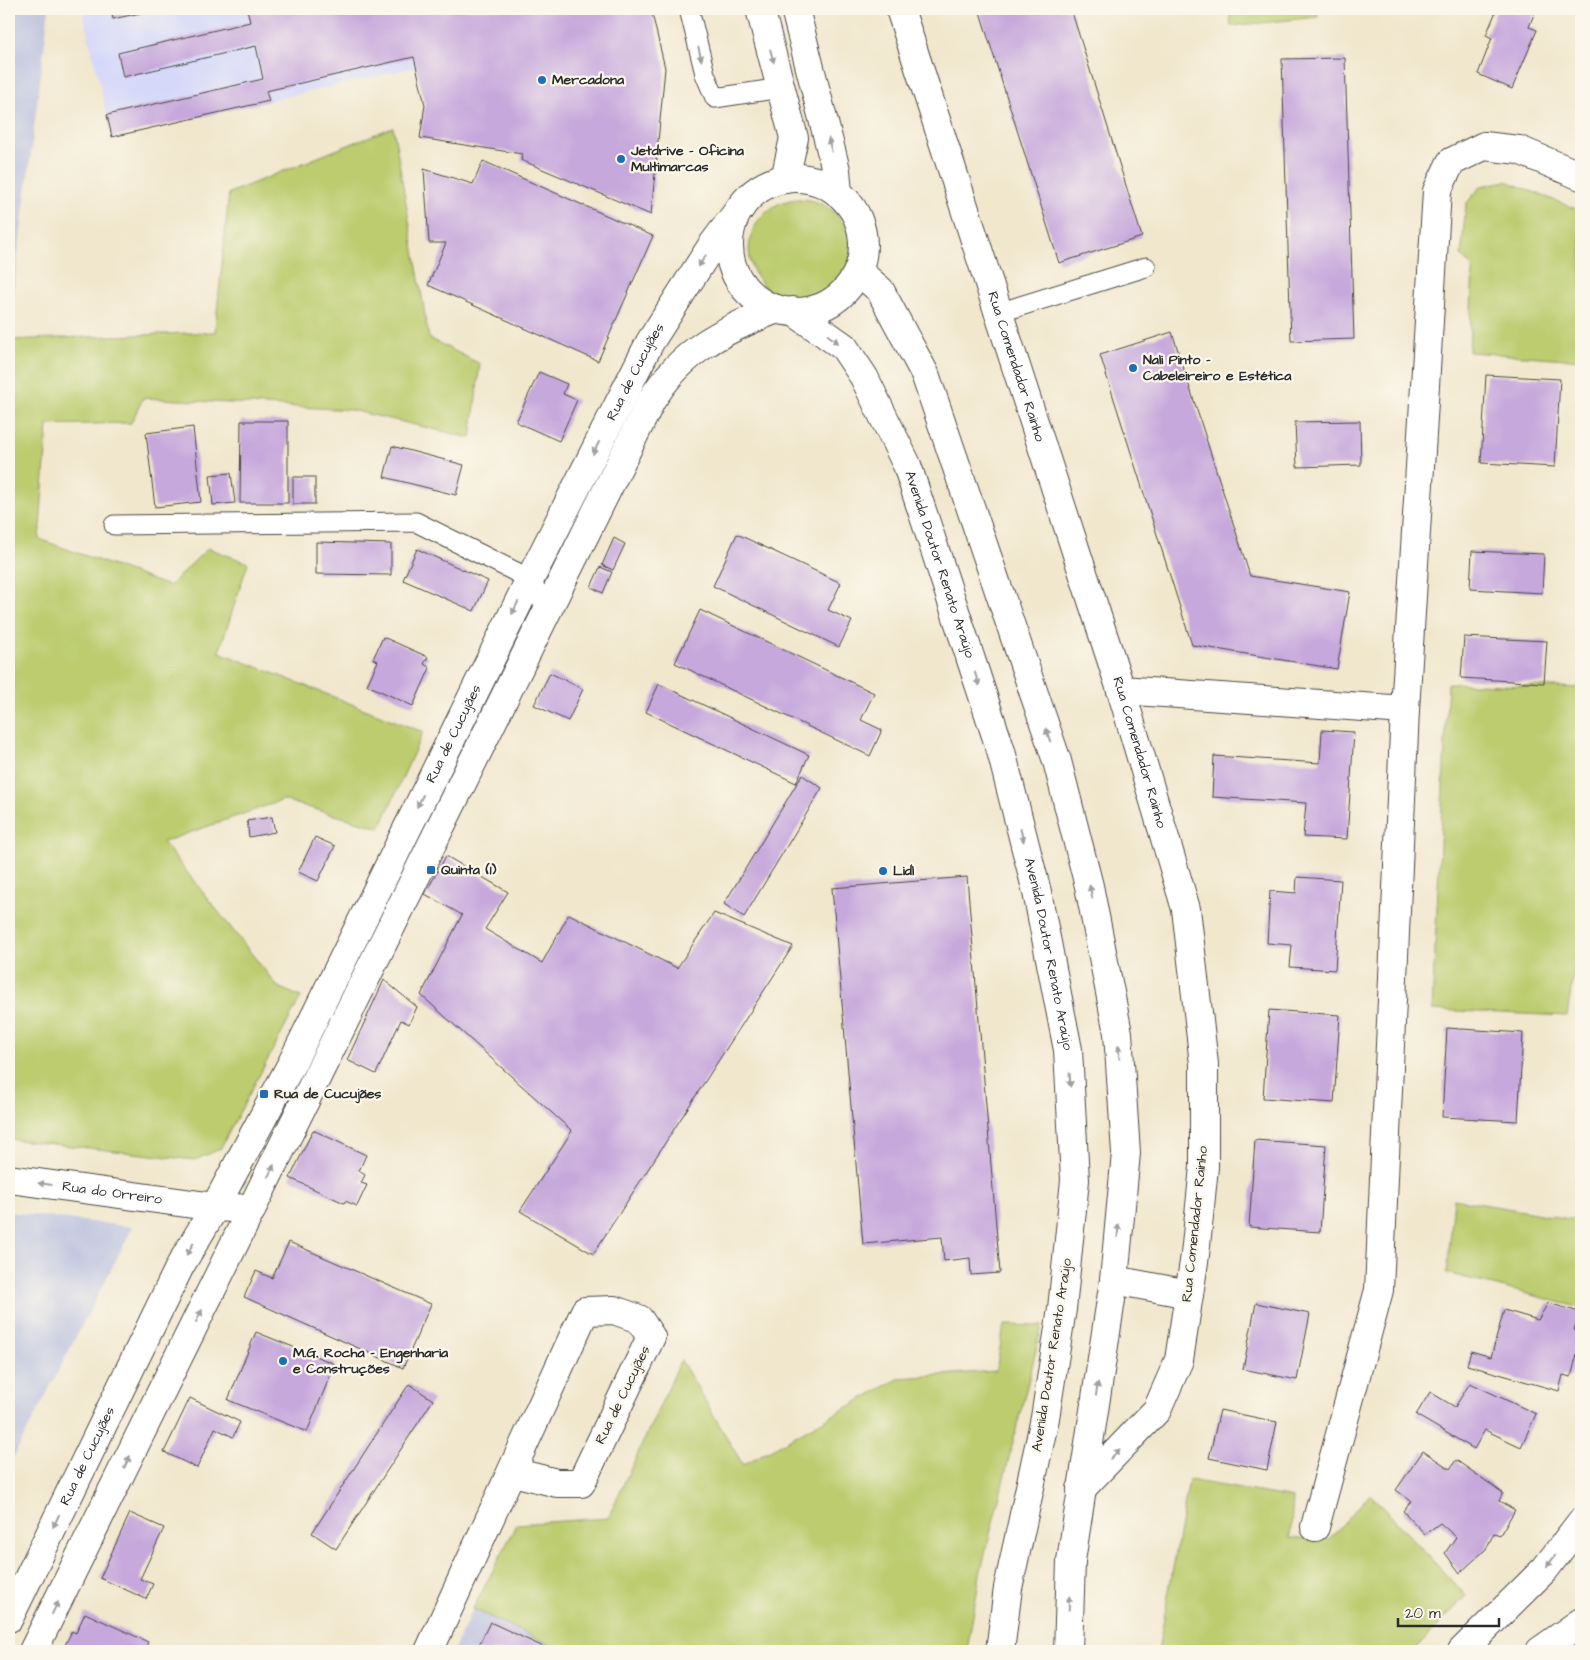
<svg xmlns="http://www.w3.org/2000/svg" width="1590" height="1660" viewBox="0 0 1590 1660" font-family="'Architects Daughter',sans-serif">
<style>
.built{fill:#d5d8f9}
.industrial{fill:#bdc3de}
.green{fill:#bccc6e;stroke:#747c4c}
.building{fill:#c6a8dc}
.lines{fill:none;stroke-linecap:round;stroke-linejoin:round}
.service-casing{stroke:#494743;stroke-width:21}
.minor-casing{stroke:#494743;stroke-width:30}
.tertiary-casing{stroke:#494743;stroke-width:30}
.secondary-casing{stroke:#494743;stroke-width:30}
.service{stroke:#fff;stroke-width:19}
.minor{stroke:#fff;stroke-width:28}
.tertiary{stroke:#fff;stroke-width:28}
.secondary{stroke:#fff;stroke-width:28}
.oneway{fill:#a0a0a0}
.poi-dot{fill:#1f6fb2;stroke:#fbf7ec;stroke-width:2}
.labels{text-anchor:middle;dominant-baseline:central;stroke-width:4.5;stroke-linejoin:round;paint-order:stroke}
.poi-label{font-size:14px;font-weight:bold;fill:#2b2b2b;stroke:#fbf7ec;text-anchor:start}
.street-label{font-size:14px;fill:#2b2b2b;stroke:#fbf7ec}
</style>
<rect width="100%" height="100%" fill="#fbf7ec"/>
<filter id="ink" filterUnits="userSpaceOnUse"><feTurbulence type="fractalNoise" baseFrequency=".02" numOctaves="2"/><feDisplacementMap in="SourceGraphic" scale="10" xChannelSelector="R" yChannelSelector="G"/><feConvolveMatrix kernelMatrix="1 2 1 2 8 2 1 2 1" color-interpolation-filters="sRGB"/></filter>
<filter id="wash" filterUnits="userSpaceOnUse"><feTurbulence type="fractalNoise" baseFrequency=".0096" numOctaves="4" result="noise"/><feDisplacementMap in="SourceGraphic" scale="20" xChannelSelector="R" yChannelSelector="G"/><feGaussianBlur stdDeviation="1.12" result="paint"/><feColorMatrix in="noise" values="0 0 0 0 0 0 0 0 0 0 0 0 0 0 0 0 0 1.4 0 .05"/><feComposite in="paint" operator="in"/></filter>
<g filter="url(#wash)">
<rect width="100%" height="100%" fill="#f1e7cd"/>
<polygon class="built" points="82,9 651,9 665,68 658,143 425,105 416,67 112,137"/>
<g class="industrial">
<polygon points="9,9 49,9 9,327"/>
<polygon points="9,1212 133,1227 9,1466"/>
<polygon points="473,1609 564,1651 453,1651"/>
</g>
<g class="green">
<polygon points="1229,9 1317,9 1318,17 1231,26"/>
<polygon points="393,127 429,338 480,364 471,438 351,410 143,398 131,423 48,425 39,539 169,586 208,548 248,563 219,652 423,732 380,828 283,800 163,842 278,987 301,997 220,1149 195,1160 9,1139 9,340 215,332 229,193"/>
<polygon points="1506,181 1581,211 1581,360 1469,352 1473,267 1461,256 1466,204 1481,186"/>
<circle cx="800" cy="250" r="51"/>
<polygon points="1448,683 1581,688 1581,922 1567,1016 1432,1010"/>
<polygon points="1454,1199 1581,1221 1581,1308 1447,1273"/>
<polygon points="1004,1325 1042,1326 980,1574 967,1651 564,1651 473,1609 517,1524 608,1518 681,1360 743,1465 900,1378 996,1371"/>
<polygon points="1189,1480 1293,1498 1290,1538 1329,1539 1370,1494 1466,1596 1414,1651 1158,1651"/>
</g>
<g id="blocks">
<g class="building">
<polygon points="111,9 154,9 154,10 113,19"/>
<polygon points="247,9 651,9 665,68 651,215 521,160 522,154 420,138 425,105 414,57 266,91 269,101 112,137 107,115 263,79 256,46 123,77 118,53 250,22"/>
<polygon points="979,9 1071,9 1142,237 1059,263"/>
<polygon points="1497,9 1536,9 1529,27 1537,30 1512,89 1478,74 1492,38 1486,35"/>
<polygon points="1345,58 1354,339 1291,341 1282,59"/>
<polygon points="483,161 653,236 598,361 428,285 446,243 429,243 424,169 473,184"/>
<polygon points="1172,332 1250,576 1350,592 1337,669 1192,645 1100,355"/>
<polygon points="539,372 567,384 563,394 577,400 559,441 516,422"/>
<polygon points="1486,375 1560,379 1555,467 1481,463"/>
<polygon points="241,421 288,421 288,503 240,503"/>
<polygon points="1360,421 1361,465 1297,467 1295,422"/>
<polygon points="193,427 201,502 155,507 146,433"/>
<polygon points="392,446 464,465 456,495 384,477"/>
<polygon points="231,473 235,503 213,505 210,475"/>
<rect x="293" y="477" width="22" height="27"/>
<polygon points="737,534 841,583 828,610 852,621 839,647 713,586"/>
<polygon points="614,538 625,544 613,570 602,565"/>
<polygon points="316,542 391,544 391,575 316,574"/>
<polygon points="417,549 488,581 474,611 403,580"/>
<polygon points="1472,551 1544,554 1542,593 1470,589"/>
<polygon points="600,567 612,572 603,593 591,587"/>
<polygon points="700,610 874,693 861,720 882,730 870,756 675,663"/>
<polygon points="383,637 428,657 424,664 430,668 413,706 367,685 378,661 373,659"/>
<polygon points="1464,637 1547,641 1544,683 1461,678"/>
<polygon points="550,673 583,689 568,721 534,705"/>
<polygon points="659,684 809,755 796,783 646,712"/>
<polygon points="1322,730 1354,732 1347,839 1303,837 1306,803 1212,797 1214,756 1320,763"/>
<polygon points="802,775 822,788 744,917 724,904"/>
<polygon points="272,817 275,832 249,837 247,821"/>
<polygon points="315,837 335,846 318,881 298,872"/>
<polygon points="446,856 508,892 485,929 542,963 569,914 677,968 714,913 793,946 593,1254 520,1211 572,1131 421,995 462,915 425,894"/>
<polygon points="967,877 1000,1273 971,1275 970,1258 944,1261 942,1237 863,1244 832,888"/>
<polygon points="1297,877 1341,880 1335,970 1290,967 1292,945 1267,943 1270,891 1296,893"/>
<polygon points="384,980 417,1007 409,1024 401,1020 376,1074 347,1060"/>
<polygon points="1269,1010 1340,1015 1334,1103 1263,1098"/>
<polygon points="1447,1028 1523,1033 1518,1121 1442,1117"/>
<polygon points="313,1130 366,1155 359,1171 365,1175 361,1183 367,1185 357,1206 345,1201 344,1203 290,1178"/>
<polygon points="1255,1140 1326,1145 1320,1232 1249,1227"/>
<polygon points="289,1242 431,1304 403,1368 244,1297 256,1271 272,1278"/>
<polygon points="1256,1303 1310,1314 1297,1380 1243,1369"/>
<polygon points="1548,1303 1579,1312 1574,1330 1581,1332 1581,1339 1571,1377 1563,1375 1559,1391 1467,1365 1471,1351 1491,1357 1504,1310 1538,1320"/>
<polygon points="256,1332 335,1364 307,1432 228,1400"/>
<polygon points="1470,1383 1536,1414 1521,1447 1485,1430 1474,1449 1416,1415 1430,1392 1455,1407"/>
<polygon points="409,1384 433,1400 336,1549 312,1533"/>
<polygon points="190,1398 240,1422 233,1437 215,1428 197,1468 164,1452"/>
<polygon points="1220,1410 1277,1422 1267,1470 1209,1458"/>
<polygon points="1423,1451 1450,1469 1456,1460 1503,1493 1499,1501 1515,1510 1500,1535 1494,1533 1486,1549 1460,1573 1445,1553 1456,1537 1440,1523 1425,1534 1403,1511 1411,1501 1396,1490"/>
<polygon points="130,1513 164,1528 140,1579 153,1584 146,1599 100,1578"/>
<polygon points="85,1613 148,1642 144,1651 62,1651 72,1631 76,1633"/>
<polygon points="490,1622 552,1651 476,1651"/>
</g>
</g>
</g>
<g filter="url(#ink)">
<use href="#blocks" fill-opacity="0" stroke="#494743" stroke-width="1"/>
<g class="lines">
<g class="service-casing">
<g id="service">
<polyline points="689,9 705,74 715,98 781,88"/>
<polyline points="998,313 1146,267"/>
<polyline points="114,525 416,522 530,579 548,612"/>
</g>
</g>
<g class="minor-casing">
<g id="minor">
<path id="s1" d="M900,9L1121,690L1186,909L1204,1064V1167L1195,1255L1179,1360L1157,1410L1081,1489"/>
<polyline points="1121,690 1405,710"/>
<path id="s2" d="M9,1179L215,1207L252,1209"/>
<polyline points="1114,1280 1189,1294"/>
<polyline points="1315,1527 1379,1290 1405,710 1437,191 1451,162 1484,146 1519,150 1581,176"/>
<polyline points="429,1651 585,1311 614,1310 639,1319 651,1337 581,1483 557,1483 513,1472"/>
</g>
</g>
<g class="tertiary-casing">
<g id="tertiary">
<path id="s3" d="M9,1618L180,1266L215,1207L292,1063L530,579L650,342L711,247L741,207"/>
<path d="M33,1651L651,401C682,350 723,330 777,309"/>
</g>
</g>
<g class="secondary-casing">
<g id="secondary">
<polyline points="760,9 794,138 785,179"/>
<polyline points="795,9 836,170 838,193"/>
<circle cx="796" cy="245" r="67"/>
<polyline points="858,271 880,290 925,374 1057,761 1089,886 1118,1033 1126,1153 1114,1280 1071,1561 1068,1651"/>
<path id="s4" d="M793,311L844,347L864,377L907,465L1001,751L1037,892L1068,1050L1075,1180L1062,1309L1045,1418L1008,1588L1000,1651"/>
<polyline points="1462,1651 1545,1569 1581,1522"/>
<polyline points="1540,1651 1581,1622"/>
</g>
</g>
<use href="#service" class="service"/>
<use href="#minor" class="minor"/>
<use href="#tertiary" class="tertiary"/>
<use href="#secondary" class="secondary"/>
</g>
<defs><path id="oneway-solid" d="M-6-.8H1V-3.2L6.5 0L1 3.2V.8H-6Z" transform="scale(1.25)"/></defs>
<g class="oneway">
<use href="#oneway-solid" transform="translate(700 54) rotate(77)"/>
<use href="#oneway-solid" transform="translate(772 56) rotate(75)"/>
<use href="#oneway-solid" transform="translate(830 145) rotate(-104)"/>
<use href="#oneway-solid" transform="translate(702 261) rotate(123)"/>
<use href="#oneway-solid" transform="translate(833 339) rotate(37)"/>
<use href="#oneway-solid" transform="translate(596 448) rotate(117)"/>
<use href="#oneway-solid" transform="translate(515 608) rotate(116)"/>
<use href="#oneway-solid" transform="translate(977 679) rotate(72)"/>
<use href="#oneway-solid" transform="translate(1048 735) rotate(-109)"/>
<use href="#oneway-solid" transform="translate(420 801) rotate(116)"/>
<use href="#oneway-solid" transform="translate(1022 835) rotate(76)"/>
<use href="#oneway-solid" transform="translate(1091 892) rotate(-102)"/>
<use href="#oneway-solid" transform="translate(1119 1052) rotate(-94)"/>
<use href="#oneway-solid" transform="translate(1070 1080) rotate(87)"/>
<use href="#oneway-solid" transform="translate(271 1171) rotate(-64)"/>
<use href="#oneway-solid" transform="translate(45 1184) rotate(-173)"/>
<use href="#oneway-solid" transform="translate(1118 1231) rotate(-84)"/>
<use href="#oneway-solid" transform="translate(190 1249) rotate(121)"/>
<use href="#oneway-solid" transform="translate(199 1316) rotate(-64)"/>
<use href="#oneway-solid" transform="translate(1097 1389) rotate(-81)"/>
<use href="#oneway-solid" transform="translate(1115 1454) rotate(-46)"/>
<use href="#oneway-solid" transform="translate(127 1462) rotate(-64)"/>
<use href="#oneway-solid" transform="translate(56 1521) rotate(116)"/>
<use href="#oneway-solid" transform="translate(1551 1561) rotate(128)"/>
<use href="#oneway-solid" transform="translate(1069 1603) rotate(-88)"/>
<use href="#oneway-solid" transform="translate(55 1608) rotate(-64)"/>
</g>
</g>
<g class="poi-dot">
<circle cx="542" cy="80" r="5"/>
<circle cx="621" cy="159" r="5"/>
<circle cx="1133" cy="368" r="5"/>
<rect x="426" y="865" width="10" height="10" rx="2.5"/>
<circle cx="883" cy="871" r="5"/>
<rect x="259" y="1089" width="10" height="10" rx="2.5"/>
<circle cx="283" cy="1361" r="5"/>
</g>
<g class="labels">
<g class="poi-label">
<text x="552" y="80">Mercadona</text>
<text x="631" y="151">Jetdrive - Oficina<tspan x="631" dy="16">Multimarcas</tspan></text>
<text x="1143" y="360">Nali Pinto -<tspan x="1143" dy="16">Cabeleireiro e Estética</tspan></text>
<text x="441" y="870">Quinta (1)</text>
<text x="893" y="871">Lidl</text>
<text x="274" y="1094">Rua de Cucujães</text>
<text x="293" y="1353">M.G. Rocha - Engenharia<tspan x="293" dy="16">e Construções</tspan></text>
</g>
<g class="street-label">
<text stroke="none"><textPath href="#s1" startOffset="376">Rua Comendador Rainho</textPath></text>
<text stroke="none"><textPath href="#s3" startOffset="1395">Rua de Cucujães</textPath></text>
<text stroke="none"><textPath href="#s4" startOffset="301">Avenida Doutor Renato Araújo</textPath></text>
<text stroke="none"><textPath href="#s3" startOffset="990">Rua de Cucujães</textPath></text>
<text stroke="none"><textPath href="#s1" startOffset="781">Rua Comendador Rainho</textPath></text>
<text stroke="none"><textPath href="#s4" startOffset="706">Avenida Doutor Renato Araújo</textPath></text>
<text stroke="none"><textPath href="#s2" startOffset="104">Rua do Orreiro</textPath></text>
<text transform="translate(1195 1224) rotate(-84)">Rua Comendador Rainho</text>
<text transform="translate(1052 1355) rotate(-81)">Avenida Doutor Renato Araújo</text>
<text transform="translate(623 1395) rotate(-64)">Rua de Cucujães</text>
<text stroke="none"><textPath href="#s3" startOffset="180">Rua de Cucujães</textPath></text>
</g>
</g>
<rect width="1590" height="1660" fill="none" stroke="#fbf7ec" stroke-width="30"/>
<path d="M1398 1618v8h101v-8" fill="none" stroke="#2b2b2b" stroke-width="2.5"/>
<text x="1405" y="1618" font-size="15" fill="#2b2b2b" stroke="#fbf7ec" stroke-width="4" paint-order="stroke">20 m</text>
</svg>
